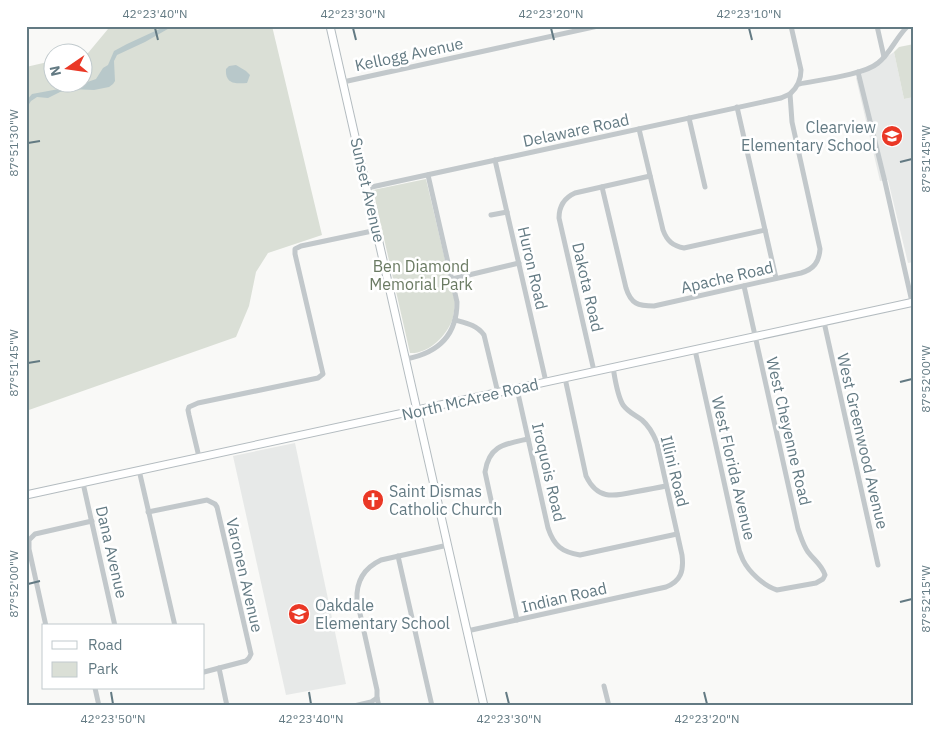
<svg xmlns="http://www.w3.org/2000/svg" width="940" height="732" viewBox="0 0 940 732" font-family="'IBM Plex Sans',sans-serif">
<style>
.built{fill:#e7e9e8}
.green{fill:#dadfd6}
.water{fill:#b8c8ca}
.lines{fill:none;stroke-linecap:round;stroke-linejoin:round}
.secondary-casing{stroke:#b4bcc0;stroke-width:9}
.street{stroke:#c2c8cb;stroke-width:5}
.secondary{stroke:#fff;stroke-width:7}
.ticks{fill:none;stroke:#637a83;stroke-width:2}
.labels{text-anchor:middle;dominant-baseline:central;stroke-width:5;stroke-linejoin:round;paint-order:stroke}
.street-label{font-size:16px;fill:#637a83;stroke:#fff}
.poi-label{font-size:16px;fill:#637a83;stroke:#fff;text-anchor:start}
.park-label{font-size:16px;fill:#6a7a62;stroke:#fff}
.neatline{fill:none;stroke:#637a83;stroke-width:2}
.ticks-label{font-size:12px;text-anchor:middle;fill:#637a83}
</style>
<rect width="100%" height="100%" fill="#f9f9f7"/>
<g class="built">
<polygon points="894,52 904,99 914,97 914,262 908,263 888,180 880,181 856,78"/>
<polygon points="295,443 346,684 286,695 233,456"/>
</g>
<g class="green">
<polygon points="108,26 272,26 322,235 268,253 256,272 249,306 236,337 26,411 26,67 52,61 52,82 82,82 83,55 88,53 108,29"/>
<polygon points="914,44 914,97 904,99 894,52 899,47"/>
<path d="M426,179L455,302C454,310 454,319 450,325C443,339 427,354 410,353L373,190Z"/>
</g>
<g class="water">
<polygon points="166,26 173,26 145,42 117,55 114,61 115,81 113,84 109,87 94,90 71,89 60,92 48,98 37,97 31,101 26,109 26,101 32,94 59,89 70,85 82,84 96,79 103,68 108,65 114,51 127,44"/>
<path d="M236,65L246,71L250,75L247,83C235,84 225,84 226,69L229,66Z"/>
</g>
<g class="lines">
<g class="secondary-casing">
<g id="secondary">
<polyline points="330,26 484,706"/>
<polyline points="26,495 914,302"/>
</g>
</g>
<g class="street">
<polyline points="877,26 884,57"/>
<polyline points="858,72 885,182 912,302"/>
<polyline points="343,82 598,26"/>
<path d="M799,84C818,80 864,75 878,63C891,53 896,37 908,26"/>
<polyline points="737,107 776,278"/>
<polyline points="689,118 705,187"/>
<path d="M639,129L663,230C667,241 673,246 684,248L765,230"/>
<polyline points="495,160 546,382"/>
<path d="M602,187L626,288C631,304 638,306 654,306L801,273C814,269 819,262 820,249L792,122L790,94C798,87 801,80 801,70L791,26"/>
<polyline points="367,188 781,98 790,94"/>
<polyline points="491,215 507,212"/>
<polyline points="452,279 519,263"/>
<path d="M455,320C466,323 477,325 484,335L498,393"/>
<polyline points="824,322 878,565"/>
<path d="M695,350L737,541C738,547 740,554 743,560C749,572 764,586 777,590L816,583L823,579L825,575C822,565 814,560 808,552C803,545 801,537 798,529L744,286"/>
<path d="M406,359C438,353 457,336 457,302L428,175"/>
<path d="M594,371L559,218C559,206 564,198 575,193L650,176"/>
<path d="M565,378L586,476C597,499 612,497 634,492C645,490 656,488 666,486"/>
<path d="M517,389L548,528C554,546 562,552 580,555L677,534"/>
<polyline points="199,457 189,415 188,410 189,407 198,403 318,378 323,374 295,254 295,249 301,246 377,230"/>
<polyline points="139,470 175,626"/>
<polyline points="83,483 115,626"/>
<polyline points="148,512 207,500 215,504 217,507 251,654 249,658 246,661 204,672"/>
<polyline points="398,556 432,706"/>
<path d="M517,620L485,472C489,445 505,444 528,439"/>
<polyline points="46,626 29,549 29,540 35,534 92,521"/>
<path d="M467,631L666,587C681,581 684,571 682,555L657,443C653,433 649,426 642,420C635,415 628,412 623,405C617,395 615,379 613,367"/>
<polyline points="219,668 227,706"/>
<polyline points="604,686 609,706"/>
<polyline points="95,688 99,706"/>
<polyline points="354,706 371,702 377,698"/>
<path d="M379,706L377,698V690L357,600C356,582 364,568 381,560L448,545"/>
</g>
<use href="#secondary" class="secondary"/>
</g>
<path class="ticks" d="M155,28L158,40M353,28L356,40M551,28L554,40M749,28L752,40M28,143L40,141M900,162L912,159M28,363L40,361M900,382L912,379M28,584L40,581M900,602L912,599M111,692L113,704M309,692L311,704M506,692L509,704M704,692L707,704"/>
<defs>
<g id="school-disc" transform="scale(1.125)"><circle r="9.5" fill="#ea3826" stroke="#fff"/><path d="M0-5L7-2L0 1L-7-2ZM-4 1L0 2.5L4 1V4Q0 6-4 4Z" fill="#fff"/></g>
<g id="church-disc" transform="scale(1.125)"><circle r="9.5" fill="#ea3826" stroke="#fff"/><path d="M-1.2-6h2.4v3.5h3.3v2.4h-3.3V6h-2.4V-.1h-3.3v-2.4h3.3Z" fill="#fff"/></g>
</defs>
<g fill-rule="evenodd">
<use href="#school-disc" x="892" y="136"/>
<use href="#church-disc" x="373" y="500"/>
<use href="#school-disc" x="299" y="614"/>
</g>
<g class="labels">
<g class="street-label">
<text transform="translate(409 54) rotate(-12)">Kellogg Avenue</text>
<text transform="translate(576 130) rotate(-12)">Delaware Road</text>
<text transform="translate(368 190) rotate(77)">Sunset Avenue</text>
<text transform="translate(533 268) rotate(77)">Huron Road</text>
<text transform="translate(727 277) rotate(-13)">Apache Road</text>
<text transform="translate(588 287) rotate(77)">Dakota Road</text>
<text transform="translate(470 399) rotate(-13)">North McAree Road</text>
<text transform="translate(789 431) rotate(77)">West Cheyenne Road</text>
<text transform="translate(863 441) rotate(77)">West Greenwood Avenue</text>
<text transform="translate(734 468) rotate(77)">West Florida Avenue</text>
<text transform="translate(675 471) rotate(76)">Illini Road</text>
<text transform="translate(549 472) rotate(77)">Iroquois Road</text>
<text transform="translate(112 552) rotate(77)">Dana Avenue</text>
<text transform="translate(245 575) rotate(77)">Varonen Avenue</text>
<text transform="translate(564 597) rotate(-13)">Indian Road</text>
</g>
<g class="poi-label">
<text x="876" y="127" text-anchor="end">Clearview<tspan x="876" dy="18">Elementary School</tspan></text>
<text x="389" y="491">Saint Dismas<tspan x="389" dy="18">Catholic Church</tspan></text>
<text x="315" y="605">Oakdale<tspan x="315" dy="18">Elementary School</tspan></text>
</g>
<g class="park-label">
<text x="421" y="266">Ben Diamond<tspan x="421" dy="18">Memorial Park</tspan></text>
</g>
</g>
<rect width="940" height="732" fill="none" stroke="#ffffff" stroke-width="55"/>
<rect x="42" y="624" width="162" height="65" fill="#ffffff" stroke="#c1cacd"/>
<rect x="52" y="641" width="25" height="8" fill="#ffffff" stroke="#c1cacd"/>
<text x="88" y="650" font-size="15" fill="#637a83">Road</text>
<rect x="52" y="662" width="25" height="15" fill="#dadfd6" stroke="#c1cacd"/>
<text x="88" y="674" font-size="15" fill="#637a83">Park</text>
<g transform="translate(68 68) rotate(257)"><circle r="24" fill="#ffffff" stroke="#c1cacd"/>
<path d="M0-4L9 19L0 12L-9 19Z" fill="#ea3826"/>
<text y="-8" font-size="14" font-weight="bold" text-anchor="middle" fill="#637a83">N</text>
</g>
<rect x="28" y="28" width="884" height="676" class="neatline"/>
<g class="ticks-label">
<text x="155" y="18">42°23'40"N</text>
<text x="353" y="18">42°23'30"N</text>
<text x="551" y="18">42°23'20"N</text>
<text x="749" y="18">42°23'10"N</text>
<text transform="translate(14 143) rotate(-90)" y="4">87°51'30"W</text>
<text transform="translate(926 159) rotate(-90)" y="4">87°51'45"W</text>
<text transform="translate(14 363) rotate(-90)" y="4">87°51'45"W</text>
<text transform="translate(926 379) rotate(-90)" y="4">87°52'00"W</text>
<text transform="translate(14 584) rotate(-90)" y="4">87°52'00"W</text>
<text transform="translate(926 599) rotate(-90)" y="4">87°52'15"W</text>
<text x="113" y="723">42°23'50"N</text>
<text x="311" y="723">42°23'40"N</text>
<text x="509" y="723">42°23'30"N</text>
<text x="707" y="723">42°23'20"N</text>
</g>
</svg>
